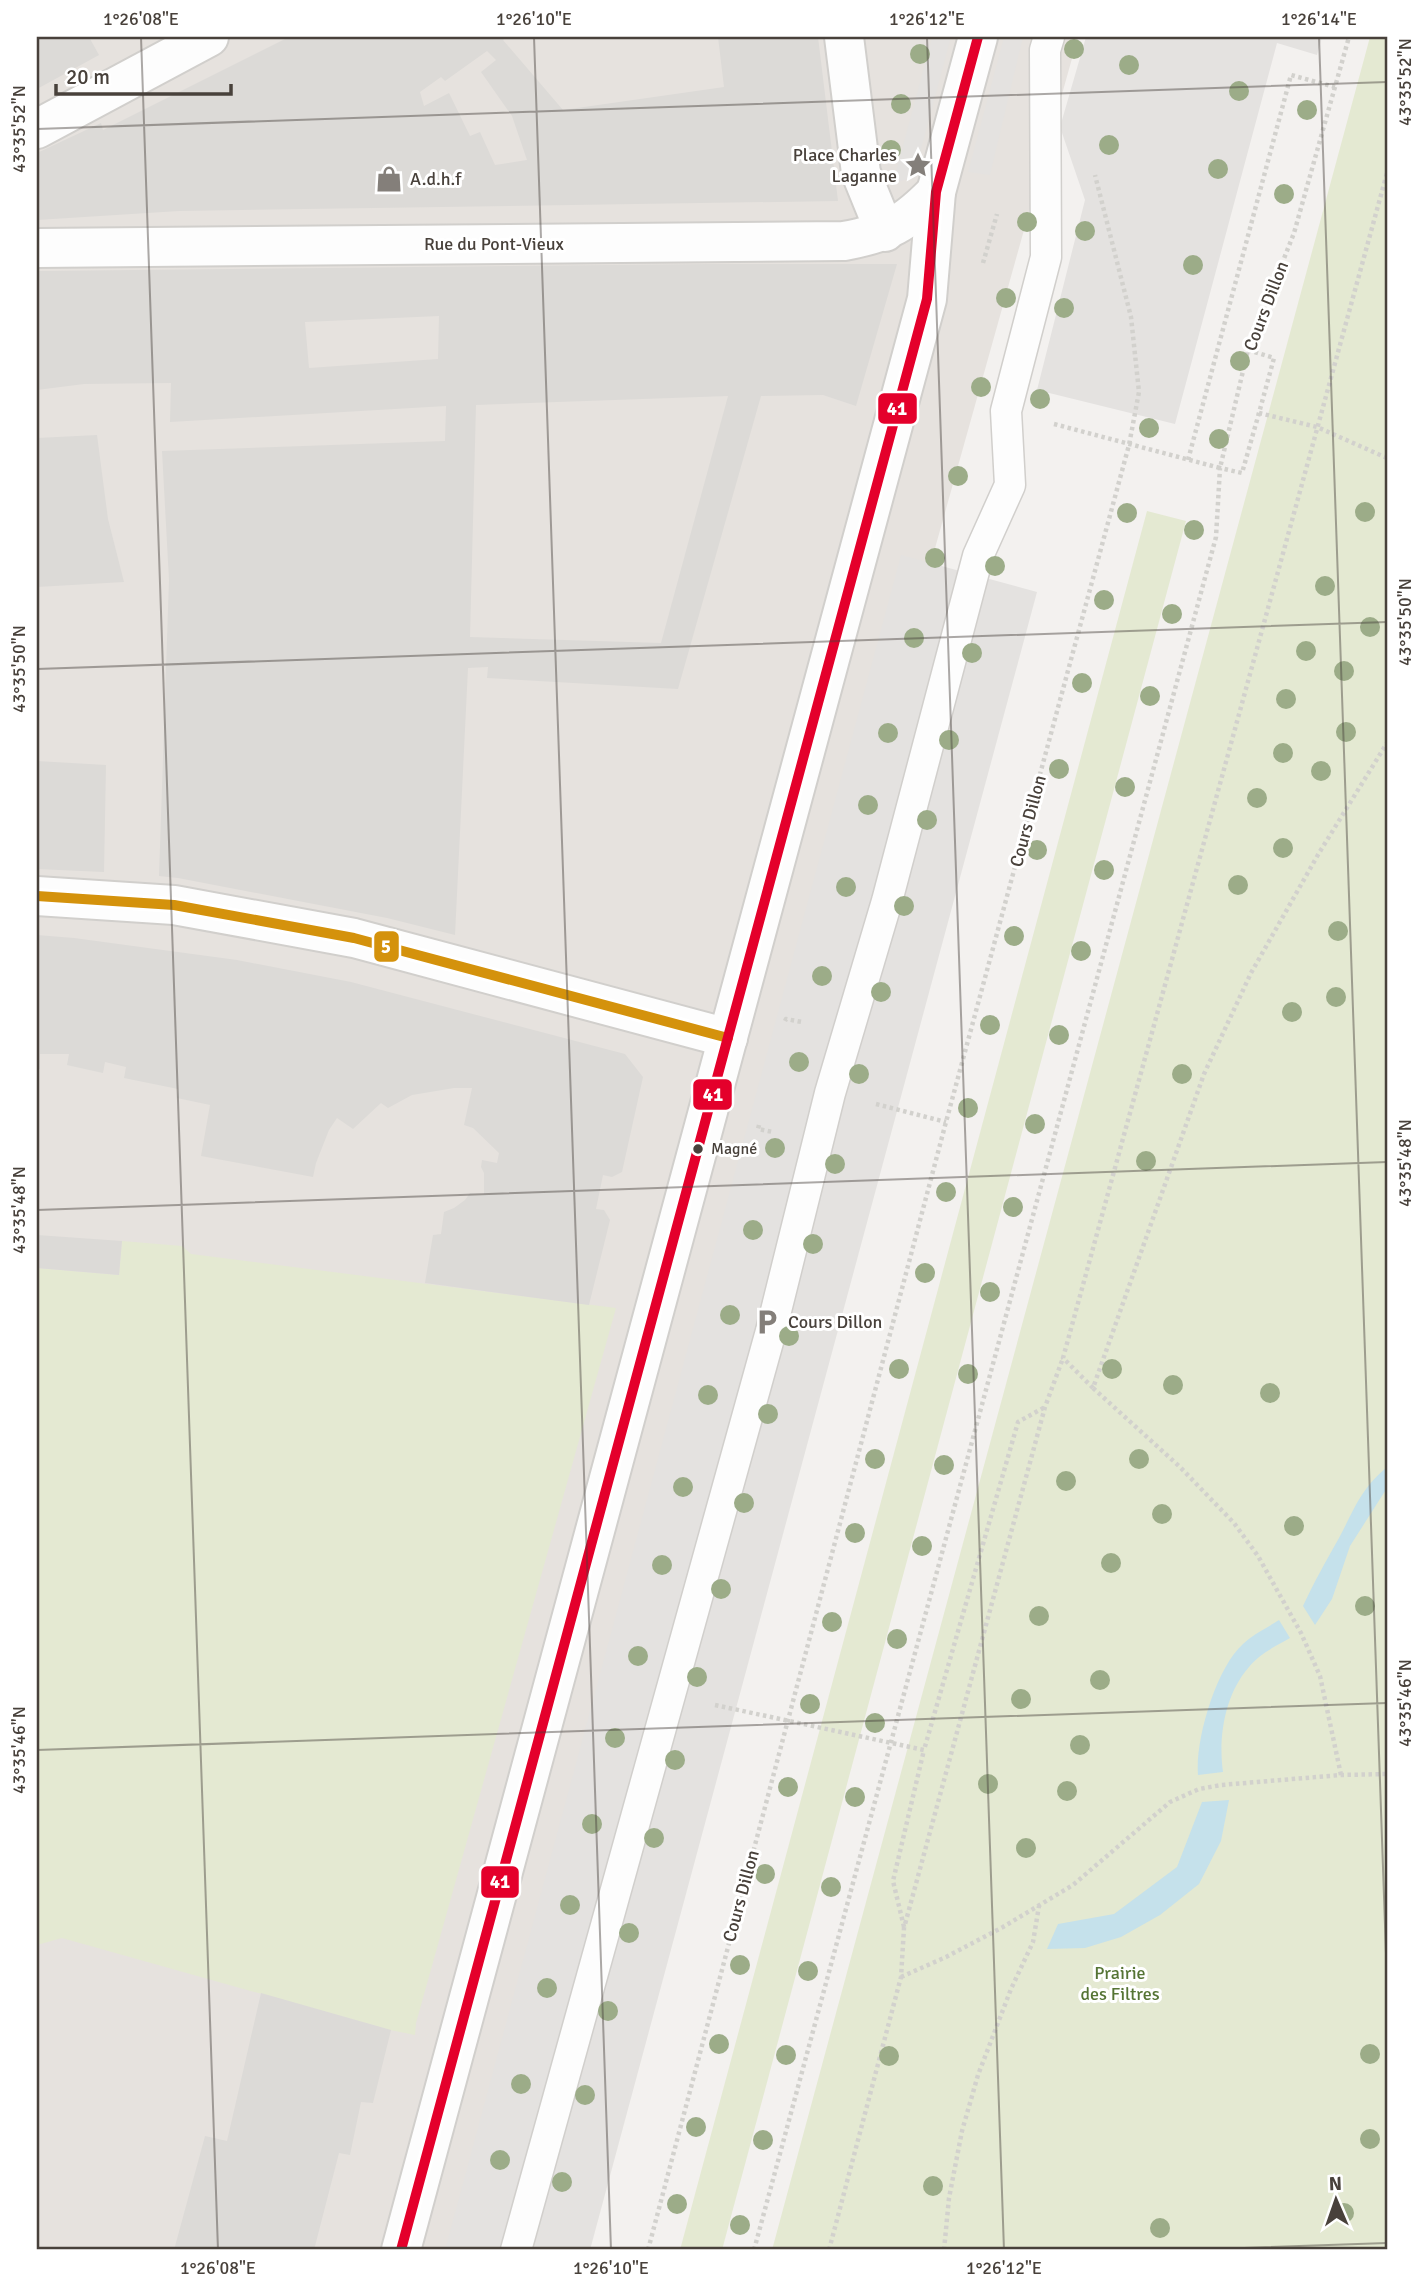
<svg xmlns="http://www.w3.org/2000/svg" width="1424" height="2287" viewBox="0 0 1424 2287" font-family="Signika,sans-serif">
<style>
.residential{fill:#e6e2de}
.green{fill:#e4e9d2}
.parking{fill:#e4e2e0}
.water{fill:#c5e1eb}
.building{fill:#dcdad7;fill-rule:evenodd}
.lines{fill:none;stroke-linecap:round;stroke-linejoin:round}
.lane-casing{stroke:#d1cfcc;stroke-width:33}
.street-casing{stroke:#d1cfcc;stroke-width:42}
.path{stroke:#d2d1cd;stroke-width:4.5;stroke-dasharray:3.5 3.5;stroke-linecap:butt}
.lane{stroke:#fdfdfd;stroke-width:30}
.street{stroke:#fdfdfd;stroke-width:38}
.bus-1-casing{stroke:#fff;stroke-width:16}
.bus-2-casing{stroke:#fff;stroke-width:16}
.bus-1{stroke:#d4920c;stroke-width:10}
.bus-2{stroke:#e4002b;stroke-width:10}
.tree{fill:#9cac88}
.ticks{fill:none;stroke:#48413b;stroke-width:2;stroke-opacity:0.45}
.bus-dot{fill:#48413b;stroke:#fff;stroke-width:2.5}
.labels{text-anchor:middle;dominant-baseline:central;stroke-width:6;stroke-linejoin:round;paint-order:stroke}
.bus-label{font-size:16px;fill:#48413b;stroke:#fff;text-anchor:start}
.poi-label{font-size:18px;fill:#48413b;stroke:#fff;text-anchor:start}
.street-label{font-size:18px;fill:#48413b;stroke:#fff}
.park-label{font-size:18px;fill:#557434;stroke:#fff}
.line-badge{stroke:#fff;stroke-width:2.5}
.badge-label{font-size:19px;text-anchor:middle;font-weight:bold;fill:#fff}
.neatline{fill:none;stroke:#48413b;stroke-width:2.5}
.ticks-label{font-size:18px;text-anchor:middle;fill:#48413b}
</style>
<rect width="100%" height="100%" fill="#f3f1ef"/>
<polygon class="residential" points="37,37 1078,37 459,2250 37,2250"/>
<g class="green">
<polygon points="1370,37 1387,37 1387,2250 772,2250"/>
<polygon points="1147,511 1186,521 722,2250 680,2250"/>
<polygon points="122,1241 182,1246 191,1254 616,1308 416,2023 415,2035 390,2030 62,1938 37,1945 37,1268 119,1275"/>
</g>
<g class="parking">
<polygon points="932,37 951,37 915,172 908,179 893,183"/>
<polygon points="1004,37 1023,37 990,175 968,172"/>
<polygon points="1086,37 1322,37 1317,55 1277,43 1175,424 1037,390 1085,200 1060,127"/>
<polygon points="901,555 1037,592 590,2250 445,2250"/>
</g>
<g class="water">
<path d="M1387,1467V1488L1350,1546L1332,1599L1315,1625L1303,1606C1314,1582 1326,1561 1339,1538C1355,1508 1360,1490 1387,1467Z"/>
<path d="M1279,1620L1290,1638C1276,1646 1259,1654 1249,1667C1225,1694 1218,1737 1223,1772L1198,1775C1195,1740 1216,1668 1243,1644C1253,1634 1267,1628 1279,1620Z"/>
<polygon points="1229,1800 1221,1841 1199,1884 1160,1915 1121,1937 1085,1948 1047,1949 1058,1924 1114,1914 1177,1867 1202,1802"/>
</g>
<g class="building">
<polygon points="37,37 89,37 99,55 37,89"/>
<path d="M289,37H506L503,40L563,110L724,87L718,37H818L838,201L179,211L37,220V153L101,123L103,130ZM487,51L496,60L481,72L512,116L527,160L495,165L480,132L470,136L449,93L424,106L420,92L441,77L445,81Z"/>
<path d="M708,264H897L856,406L823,395L761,396L678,689L487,678L488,667L468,668L455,935L387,918L178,878L159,876L169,580L162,451L445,441L446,406L170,422L171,383L84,384L37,390V271ZM439,316L438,359L309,368L305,322ZM728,396L661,643L470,637L476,405Z"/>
<polygon points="97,435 108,519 124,582 37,587 37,520 39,520 37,438"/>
<polygon points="37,761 106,765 104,872 37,869"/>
<polygon points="37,935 74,938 237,960 351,982 625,1054 643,1077 622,1172 612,1177 603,1175 596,1209 604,1210 610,1220 589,1305 425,1283 433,1235 441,1234 444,1212 454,1208 465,1200 470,1193 484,1194 484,1173 481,1167 482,1160 497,1163 499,1153 473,1128 464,1125 472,1088 454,1088 412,1095 388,1108 381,1103 353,1129 337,1118 329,1130 316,1163 313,1177 201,1156 210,1105 177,1098 178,1089 124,1078 126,1067 105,1062 103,1073 67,1065 69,1054 40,1054 40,1069 37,1069"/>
<polygon points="37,1235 122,1241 119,1275 37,1268"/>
<polygon points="261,1993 391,2030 373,2103 361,2102 350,2155 339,2153 314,2250 174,2250 205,2136 227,2141"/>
</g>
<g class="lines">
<g class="lane-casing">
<polyline id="lane" points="516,2250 771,1331 830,1093 887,901 978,556 1010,485 1006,411 1046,257 1045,50 1049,37"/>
</g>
<g class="street-casing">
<g id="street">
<polyline points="844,37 861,173 885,232"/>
<polyline points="37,129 209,37"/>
<path d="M37,248L844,241C888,233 905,224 936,192"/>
<polyline points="37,896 174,905 354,938 728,1038"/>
<polyline points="401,2250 927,299 936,192 978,37"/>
</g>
</g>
<g class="path">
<polyline points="983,263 997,214"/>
<polyline points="1248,350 1274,358 1259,413 1317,427 1387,458"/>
<polyline points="1054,424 1220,468 1248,350 1294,233 1349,37"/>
<polyline points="1188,460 1291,75 1335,87"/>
<polyline points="785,1021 786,1019 802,1022"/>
<polyline points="876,1104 946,1122"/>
<polyline points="759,1125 758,1129 773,1132"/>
<polyline points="1093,1388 1063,1358 1387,173"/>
<polyline points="715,1705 924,1750 1018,1422 1045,1407"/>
<polyline points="1341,1775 1320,1676 1301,1633 1258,1556 1234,1523 1180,1467 1093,1388 1204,1074 1251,973 1319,853 1387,743"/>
<polyline points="904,1927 893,1881 924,1750"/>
<polyline points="901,1977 946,1957 1003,1927 1073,1885 1170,1802 1199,1789 1221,1785 1341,1775 1387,1774"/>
<polyline points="648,2250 946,1122 1129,445 1139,392 1131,317 1095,175"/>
<polyline points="754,2250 1216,537 1220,468 1242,473 1259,413"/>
<polyline points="829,2250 901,1977 904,1928 1045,1407 1063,1358"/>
<polyline points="944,2250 949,2198 962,2131 978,2075 1011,1989 1033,1942 1039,1906"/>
</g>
<use href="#lane" class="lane"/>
<use href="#street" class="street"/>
<g class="bus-1-casing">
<polyline id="bus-1" points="37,896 174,905 354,938 728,1038"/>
</g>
<g class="bus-2-casing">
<polyline id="bus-2" points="401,2250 927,299 936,192 978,37"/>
</g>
<use href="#bus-1" class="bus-1"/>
<use href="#bus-2" class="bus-2"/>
</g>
<g class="tree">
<circle cx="1074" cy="49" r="10"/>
<circle cx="920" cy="54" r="10"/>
<circle cx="1129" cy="65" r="10"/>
<circle cx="1239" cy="91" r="10"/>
<circle cx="901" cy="104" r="10"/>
<circle cx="1307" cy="110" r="10"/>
<circle cx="1109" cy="145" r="10"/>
<circle cx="891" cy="150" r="10"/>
<circle cx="1218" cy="169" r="10"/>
<circle cx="1284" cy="194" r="10"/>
<circle cx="1027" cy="222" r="10"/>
<circle cx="1085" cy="231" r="10"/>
<circle cx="1193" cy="265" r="10"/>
<circle cx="1006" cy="298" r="10"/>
<circle cx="1064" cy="308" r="10"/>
<circle cx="1240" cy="361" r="10"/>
<circle cx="981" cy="387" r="10"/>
<circle cx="1040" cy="399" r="10"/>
<circle cx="1149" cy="428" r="10"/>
<circle cx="1219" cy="439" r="10"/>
<circle cx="958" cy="476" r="10"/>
<circle cx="1365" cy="512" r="10"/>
<circle cx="1127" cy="513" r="10"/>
<circle cx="1194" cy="530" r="10"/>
<circle cx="935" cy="558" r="10"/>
<circle cx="995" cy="566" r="10"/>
<circle cx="1325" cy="586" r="10"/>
<circle cx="1104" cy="600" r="10"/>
<circle cx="1172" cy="614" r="10"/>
<circle cx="1370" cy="627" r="10"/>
<circle cx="914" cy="638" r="10"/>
<circle cx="1306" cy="651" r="10"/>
<circle cx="972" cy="653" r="10"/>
<circle cx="1344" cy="671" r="10"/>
<circle cx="1082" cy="683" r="10"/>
<circle cx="1150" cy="696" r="10"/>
<circle cx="1286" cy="699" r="10"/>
<circle cx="1346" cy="732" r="10"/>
<circle cx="888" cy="733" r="10"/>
<circle cx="949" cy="740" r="10"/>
<circle cx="1283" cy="753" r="10"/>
<circle cx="1059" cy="769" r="10"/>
<circle cx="1321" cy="771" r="10"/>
<circle cx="1125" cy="787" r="10"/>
<circle cx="1257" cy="798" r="10"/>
<circle cx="868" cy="805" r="10"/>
<circle cx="927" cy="820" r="10"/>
<circle cx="1283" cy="848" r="10"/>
<circle cx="1037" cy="850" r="10"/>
<circle cx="1104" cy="870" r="10"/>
<circle cx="1238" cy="885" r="10"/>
<circle cx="846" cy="887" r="10"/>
<circle cx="904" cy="906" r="10"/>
<circle cx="1338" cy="931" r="10"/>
<circle cx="1014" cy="936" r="10"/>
<circle cx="1081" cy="951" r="10"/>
<circle cx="822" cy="976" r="10"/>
<circle cx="881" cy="992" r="10"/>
<circle cx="1336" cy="997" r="10"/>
<circle cx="1292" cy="1012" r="10"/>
<circle cx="990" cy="1025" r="10"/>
<circle cx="1059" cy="1035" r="10"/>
<circle cx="799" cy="1062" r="10"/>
<circle cx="859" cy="1074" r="10"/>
<circle cx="1182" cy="1074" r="10"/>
<circle cx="968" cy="1108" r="10"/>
<circle cx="1035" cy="1124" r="10"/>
<circle cx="775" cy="1148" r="10"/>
<circle cx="1146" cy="1161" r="10"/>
<circle cx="835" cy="1164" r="10"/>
<circle cx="946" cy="1192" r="10"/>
<circle cx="1013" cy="1207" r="10"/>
<circle cx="753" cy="1230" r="10"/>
<circle cx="813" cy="1244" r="10"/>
<circle cx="925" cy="1273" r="10"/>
<circle cx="990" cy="1292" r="10"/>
<circle cx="730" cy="1315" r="10"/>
<circle cx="789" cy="1336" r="10"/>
<circle cx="899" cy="1369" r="10"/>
<circle cx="1112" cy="1369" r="10"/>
<circle cx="968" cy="1374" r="10"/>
<circle cx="1173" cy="1385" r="10"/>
<circle cx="1270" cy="1393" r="10"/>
<circle cx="708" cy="1395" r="10"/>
<circle cx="768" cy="1414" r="10"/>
<circle cx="875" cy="1459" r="10"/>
<circle cx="1139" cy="1459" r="10"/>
<circle cx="944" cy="1465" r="10"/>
<circle cx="1066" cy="1481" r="10"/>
<circle cx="683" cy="1487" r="10"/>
<circle cx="744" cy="1503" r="10"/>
<circle cx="1162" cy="1514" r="10"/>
<circle cx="1294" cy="1526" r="10"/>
<circle cx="855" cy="1533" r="10"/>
<circle cx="922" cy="1546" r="10"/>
<circle cx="1111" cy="1563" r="10"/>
<circle cx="662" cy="1565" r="10"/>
<circle cx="721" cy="1589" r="10"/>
<circle cx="1365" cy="1606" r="10"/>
<circle cx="1039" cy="1616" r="10"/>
<circle cx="832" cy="1622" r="10"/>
<circle cx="897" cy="1639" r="10"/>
<circle cx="638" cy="1656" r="10"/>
<circle cx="697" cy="1677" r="10"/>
<circle cx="1100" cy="1680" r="10"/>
<circle cx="1021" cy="1699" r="10"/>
<circle cx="810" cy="1704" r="10"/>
<circle cx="875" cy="1723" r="10"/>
<circle cx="615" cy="1738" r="10"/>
<circle cx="1080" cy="1745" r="10"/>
<circle cx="675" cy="1760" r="10"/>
<circle cx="988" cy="1784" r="10"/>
<circle cx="788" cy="1787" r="10"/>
<circle cx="1067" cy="1791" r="10"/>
<circle cx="855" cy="1797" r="10"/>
<circle cx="592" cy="1824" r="10"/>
<circle cx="654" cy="1838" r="10"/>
<circle cx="1026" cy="1848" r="10"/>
<circle cx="765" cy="1874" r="10"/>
<circle cx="831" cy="1887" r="10"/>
<circle cx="570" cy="1905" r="10"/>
<circle cx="629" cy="1933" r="10"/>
<circle cx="740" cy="1965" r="10"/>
<circle cx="808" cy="1971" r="10"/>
<circle cx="547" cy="1988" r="10"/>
<circle cx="608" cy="2011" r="10"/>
<circle cx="719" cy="2044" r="10"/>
<circle cx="1370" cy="2054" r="10"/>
<circle cx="786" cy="2055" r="10"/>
<circle cx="889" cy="2056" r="10"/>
<circle cx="521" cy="2084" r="10"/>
<circle cx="585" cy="2095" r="10"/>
<circle cx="696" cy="2127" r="10"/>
<circle cx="1370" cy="2139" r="10"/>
<circle cx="763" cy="2140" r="10"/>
<circle cx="500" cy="2160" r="10"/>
<circle cx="562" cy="2182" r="10"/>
<circle cx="933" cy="2186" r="10"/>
<circle cx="677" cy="2204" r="10"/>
<circle cx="1344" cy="2213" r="10"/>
<circle cx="740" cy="2225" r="10"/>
<circle cx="1160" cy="2228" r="10"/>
</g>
<path class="ticks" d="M141,37L218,2250M534,37L611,2250M927,37L1004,2250M1319,37L1387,1982M37,129L1387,82M37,669L1387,622M37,1210L1387,1162M37,1750L1387,1703M1188,2250L1387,2243"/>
<defs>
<g id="sight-bare" transform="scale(2.1)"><path d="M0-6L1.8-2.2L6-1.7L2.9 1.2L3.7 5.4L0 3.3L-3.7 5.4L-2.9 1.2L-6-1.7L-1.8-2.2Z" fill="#847f7a" stroke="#fff" stroke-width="2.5" paint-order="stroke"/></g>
<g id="shop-bare" transform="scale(2.1)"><path d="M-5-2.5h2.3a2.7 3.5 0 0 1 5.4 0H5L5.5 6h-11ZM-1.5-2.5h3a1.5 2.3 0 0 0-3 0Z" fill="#847f7a" stroke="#fff" stroke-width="2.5" paint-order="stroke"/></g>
<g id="parking-bare" transform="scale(2.1)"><path d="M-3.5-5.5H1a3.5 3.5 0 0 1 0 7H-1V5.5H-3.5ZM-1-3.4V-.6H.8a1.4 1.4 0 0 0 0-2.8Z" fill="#847f7a" stroke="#fff" stroke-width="2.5" paint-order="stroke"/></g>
</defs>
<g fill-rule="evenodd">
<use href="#sight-bare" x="918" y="165"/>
<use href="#shop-bare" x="389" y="179"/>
<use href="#parking-bare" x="767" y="1322"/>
</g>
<circle class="bus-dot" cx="698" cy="1149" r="6"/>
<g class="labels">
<g class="bus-label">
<text x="711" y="1149">Magné</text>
</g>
<g class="poi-label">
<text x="897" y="155" text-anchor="end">Place Charles<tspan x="897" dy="21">Laganne</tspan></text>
<text x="410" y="179">A.d.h.f</text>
<text x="788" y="1322">Cours Dillon</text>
</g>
<g class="street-label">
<text x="494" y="244">Rue du Pont-Vieux</text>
<text transform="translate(1266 306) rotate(-69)">Cours Dillon</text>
<text transform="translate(1028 821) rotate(-75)">Cours Dillon</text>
<text transform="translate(741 1896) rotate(-75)">Cours Dillon</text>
</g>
<g class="park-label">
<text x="1120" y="1973">Prairie<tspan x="1120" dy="21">des Filtres</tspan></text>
</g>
</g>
<g class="line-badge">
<rect x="877" y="392" width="41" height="33" rx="7" fill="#e4002b"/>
<rect x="373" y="930" width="27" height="33" rx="7" fill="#d4920c"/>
<rect x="692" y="1078" width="41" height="33" rx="7" fill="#e4002b"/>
<rect x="480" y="1865" width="40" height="34" rx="7" fill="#e4002b"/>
</g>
<g class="badge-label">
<text x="897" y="415">41</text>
<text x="386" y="953">5</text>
<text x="713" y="1101">41</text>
<text x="500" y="1888">41</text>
</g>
<rect width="1424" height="2287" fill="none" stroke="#ffffff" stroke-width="77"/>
<g transform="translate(1336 2200) rotate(358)" stroke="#ffffff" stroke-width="5" paint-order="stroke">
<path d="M0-5L12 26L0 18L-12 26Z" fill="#48413b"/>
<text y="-10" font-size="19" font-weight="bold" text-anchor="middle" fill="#48413b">N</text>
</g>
<path d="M56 84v10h175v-10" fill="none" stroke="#48413b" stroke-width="3.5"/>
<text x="66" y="84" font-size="21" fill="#48413b" stroke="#ffffff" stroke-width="5" paint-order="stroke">20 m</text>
<rect x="38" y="38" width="1348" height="2210" class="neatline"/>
<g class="ticks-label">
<text x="141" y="25">1°26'08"E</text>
<text x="534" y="25">1°26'10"E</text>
<text x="927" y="25">1°26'12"E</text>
<text x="1319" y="25">1°26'14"E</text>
<text transform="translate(1405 82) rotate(-90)" y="6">43°35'52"N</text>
<text transform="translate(19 129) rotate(-90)" y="6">43°35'52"N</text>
<text transform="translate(1405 622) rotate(-90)" y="6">43°35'50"N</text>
<text transform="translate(19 669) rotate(-90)" y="6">43°35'50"N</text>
<text transform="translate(1405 1163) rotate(-90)" y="6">43°35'48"N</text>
<text transform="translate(19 1210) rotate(-90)" y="6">43°35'48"N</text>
<text transform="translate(1405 1703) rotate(-90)" y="6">43°35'46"N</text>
<text transform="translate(19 1750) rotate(-90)" y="6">43°35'46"N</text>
<text x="218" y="2274">1°26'08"E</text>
<text x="611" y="2274">1°26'10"E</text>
<text x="1004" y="2274">1°26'12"E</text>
</g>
</svg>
